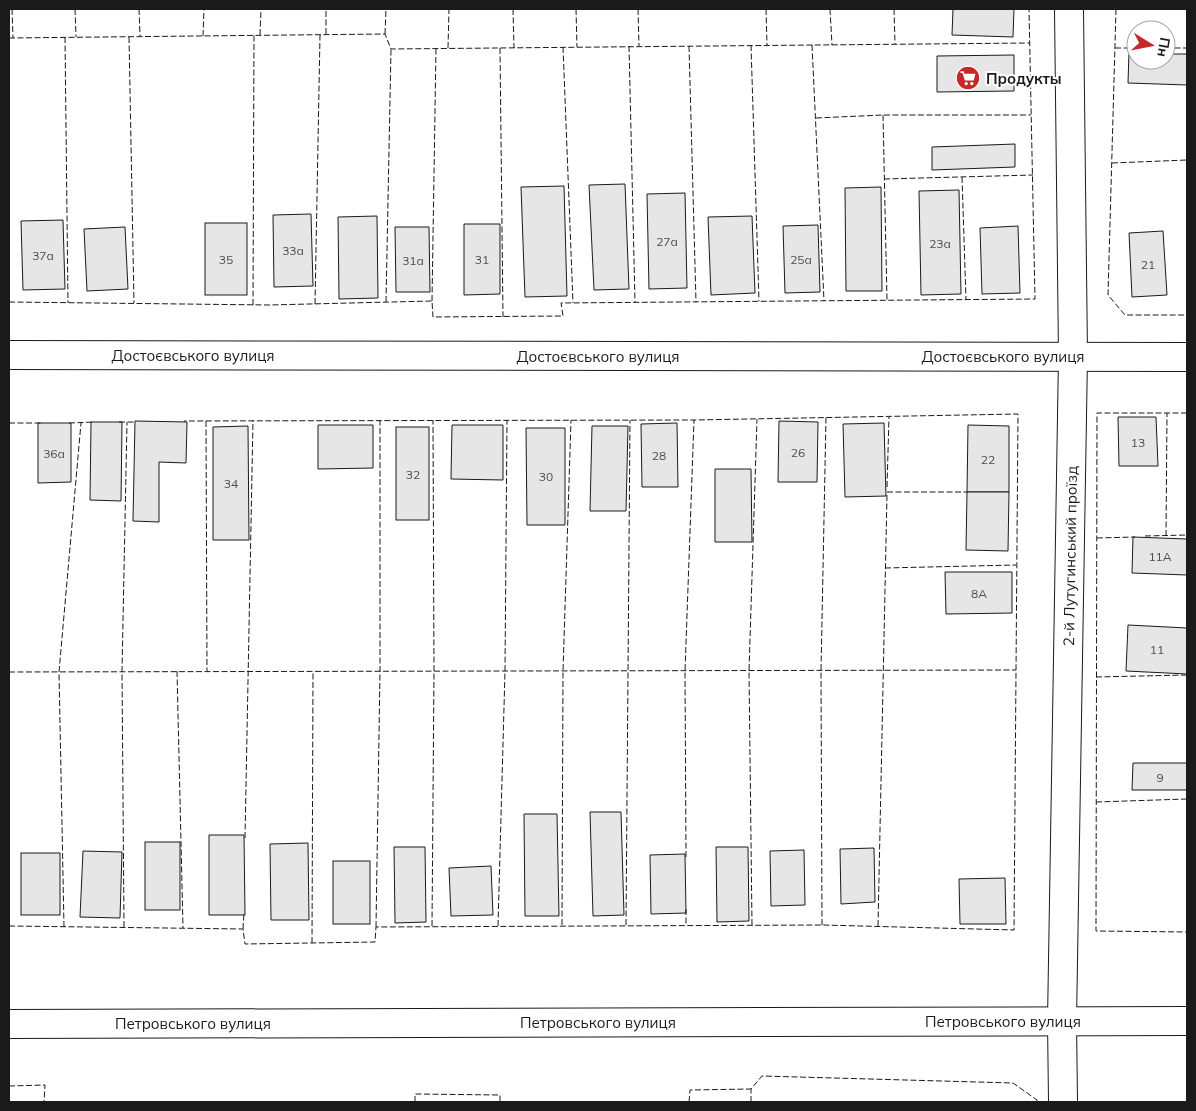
<svg xmlns="http://www.w3.org/2000/svg" width="1196" height="1111" viewBox="0 0 1196 1111" font-family="Mulish,sans-serif">
<style>
.building{fill:#e6e6e6;stroke:#1a1a1a}
.lines{fill:none;stroke-linecap:round;stroke-linejoin:round}
.street-casing{stroke:#1a1a1a;stroke-width:30}
.street{stroke:#fff;stroke-width:28}
.fence{stroke:#1a1a1a;stroke-width:1;stroke-dasharray:6 2.5;stroke-linecap:butt}
.labels{text-anchor:middle;dominant-baseline:central;stroke-width:4;stroke-linejoin:round;paint-order:stroke}
.number-label{font-size:12px;fill:#4d4d4d}
.poi-label{font-size:15px;font-weight:bold;fill:#1a1a1a;stroke:#fff;text-anchor:start}
.street-label{font-size:15px;fill:#1a1a1a;stroke:#fff}
</style>
<rect width="100%" height="100%" fill="#fff"/>
<g class="building">
<polygon points="953,9 1014,9 1013,37 952,35"/>
<polygon points="1129,52 1136,53 1136,60 1166,60 1166,54 1187,54 1187,85 1128,83"/>
<polygon points="1014,55 1014,91 937,92 937,56"/>
<polygon points="1015,144 1015,167 932,170 932,147"/>
<polygon points="625,184 629,289 594,290 589,185"/>
<polygon points="564,186 567,296 525,297 521,187"/>
<polygon points="881,187 882,291 846,291 845,188"/>
<polygon points="959,190 961,294 921,295 919,191"/>
<polygon points="685,193 687,288 649,289 647,194"/>
<polygon points="311,214 313,286 274,287 273,215"/>
<polygon points="377,216 378,298 339,299 338,217"/>
<polygon points="752,216 755,293 711,295 708,217"/>
<polygon points="63,220 65,289 23,290 21,221"/>
<rect x="205" y="223" width="42" height="72"/>
<polygon points="464,224 500,224 500,294 464,295"/>
<polygon points="818,225 820,292 785,293 783,226"/>
<polygon points="1018,226 1020,293 982,294 980,228"/>
<polygon points="125,227 128,289 87,291 84,229"/>
<polygon points="395,227 429,227 430,292 396,292"/>
<polygon points="1163,231 1167,295 1132,297 1129,233"/>
<polygon points="1118,417 1156,417 1158,466 1119,466"/>
<polygon points="135,421 187,422 186,463 159,462 159,522 133,521"/>
<polygon points="779,421 818,422 817,482 778,482"/>
<polygon points="91,422 122,422 121,501 90,500"/>
<polygon points="38,423 71,423 71,482 38,483"/>
<polygon points="677,423 678,487 642,487 641,424"/>
<polygon points="884,423 886,496 845,497 843,424"/>
<polygon points="318,425 373,425 373,468 318,469"/>
<polygon points="452,425 503,425 503,480 451,479"/>
<polygon points="968,425 1009,426 1009,492 967,492"/>
<polygon points="248,426 249,540 213,540 213,427"/>
<polygon points="592,426 628,426 626,511 590,511"/>
<rect x="396" y="427" width="33" height="93"/>
<polygon points="526,428 565,428 565,525 527,525"/>
<polygon points="715,469 751,469 752,542 715,542"/>
<polygon points="967,492 1009,492 1008,551 966,550"/>
<polygon points="1133,537 1187,539 1187,575 1132,573"/>
<polygon points="945,572 1012,572 1012,613 946,614"/>
<polygon points="1128,625 1187,628 1187,674 1126,671"/>
<polygon points="1133,763 1187,763 1187,790 1132,790"/>
<polygon points="590,812 621,812 624,915 593,916"/>
<polygon points="524,814 557,814 559,916 525,916"/>
<polygon points="209,835 244,835 245,915 209,915"/>
<rect x="145" y="842" width="35" height="68"/>
<polygon points="308,843 309,920 271,920 270,844"/>
<polygon points="394,847 425,847 426,922 395,923"/>
<polygon points="716,847 748,847 749,921 717,922"/>
<polygon points="874,848 875,902 841,904 840,849"/>
<polygon points="804,850 805,905 771,906 770,851"/>
<polygon points="83,851 122,852 120,918 80,917"/>
<rect x="21" y="853" width="39" height="62"/>
<polygon points="685,854 686,913 651,914 650,855"/>
<rect x="333" y="861" width="37" height="63"/>
<polygon points="491,866 493,915 451,916 449,868"/>
<polygon points="1005,878 1006,924 960,924 959,879"/>
</g>
<g class="lines">
<g class="street-casing">
<g id="street">
<polyline points="9,355 1187,357"/>
<polyline points="9,1024 1187,1021"/>
<polyline points="1063,1102 1062,1021 1073,356 1069,9"/>
</g>
</g>
<use href="#street" class="street"/>
<g class="fence">
<polyline points="12,9 13,38"/>
<polyline points="75,9 76,37"/>
<polyline points="139,9 140,36"/>
<polyline points="513,9 514,48"/>
<polyline points="576,9 577,47"/>
<polyline points="638,9 639,46"/>
<polyline points="766,9 767,45"/>
<polyline points="830,9 832,45"/>
<polyline points="894,9 895,44"/>
<polyline points="1116,9 1108,295 1125,315 1187,315"/>
<polyline points="326,34 326,9"/>
<polyline points="385,34 386,9"/>
<polyline points="260,35 261,9"/>
<polyline points="203,36 204,9"/>
<polyline points="65,37 68,303"/>
<polyline points="129,37 134,303"/>
<polyline points="9,38 385,34 391,49 1030,43"/>
<polyline points="751,45 759,301"/>
<polyline points="812,45 824,301"/>
<polyline points="629,46 635,302"/>
<polyline points="689,46 696,302"/>
<polyline points="563,47 573,303"/>
<polyline points="448,48 449,9"/>
<polyline points="500,48 503,317"/>
<polyline points="1115,48 1136,48"/>
<polyline points="1166,48 1187,48"/>
<polyline points="883,115 887,300"/>
<polyline points="816,118 883,115 1031,115"/>
<polyline points="1112,163 1187,160"/>
<polyline points="962,177 966,300"/>
<polyline points="884,179 1033,175"/>
<polyline points="9,231 9,302"/>
<polyline points="432,301 436,48"/>
<polyline points="9,302 269,305 432,301 433,317 563,316 561,303 1035,299 1029,9"/>
<polyline points="386,302 391,49"/>
<polyline points="315,304 320,35"/>
<polyline points="253,305 254,35"/>
<polyline points="1187,413 1097,413 1096,931 1187,932"/>
<polyline points="206,421 207,671"/>
<polyline points="119,422 136,422"/>
<polyline points="9,423 41,423"/>
<polyline points="69,423 94,422"/>
<polyline points="887,487 889,417"/>
<polyline points="887,492 967,492"/>
<polyline points="1145,536 1187,535"/>
<polyline points="1166,536 1167,413"/>
<polyline points="1097,538 1135,537"/>
<polyline points="885,568 1016,565"/>
<polyline points="177,671 183,928"/>
<polyline points="9,672 1016,670"/>
<polyline points="1096,677 1187,675"/>
<polyline points="1096,802 1187,799"/>
<polyline points="245,838 253,420"/>
<polyline points="686,857 685,671 694,420"/>
<polyline points="686,909 686,925"/>
<polyline points="562,925 563,671 571,420"/>
<polyline points="626,925 630,420"/>
<polyline points="752,925 749,671 757,419"/>
<polyline points="822,925 821,671 826,417"/>
<polyline points="9,926 243,929 245,944 375,942 376,927 822,925 1014,930 1018,414 694,420 184,421"/>
<polyline points="432,926 434,671 433,420"/>
<polyline points="498,926 505,671 507,420"/>
<polyline points="878,926 887,494"/>
<polyline points="64,927 59,672 81,423"/>
<polyline points="124,927 122,671 127,422"/>
<polyline points="376,927 380,671 380,420"/>
<polyline points="243,929 244,913"/>
<polyline points="312,943 313,672"/>
<polyline points="9,1086 45,1085 44,1102"/>
<polyline points="415,1102 415,1094 500,1095 500,1102"/>
<polyline points="689,1102 690,1090 751,1089"/>
<polyline points="751,1102 751,1089 762,1076 1013,1083 1037,1100 1037,1102"/>
</g>
</g>
<defs>
<g id="supermarket-disc" transform="scale(1.25)"><circle r="9.5" fill="#c62828" stroke="#fff"/><path d="M-6-5.5h2.5l.6 2H6L4.5 2H-2.5L-4.4-4H-6ZM-1.5 3.2a1.3 1.3 0 1 0 .1 0ZM3 3.2a1.3 1.3 0 1 0 .1 0Z" fill="#fff"/></g>
</defs>
<g fill-rule="evenodd">
<use href="#supermarket-disc" x="968" y="78"/>
</g>
<g class="labels">
<g class="number-label">
<text x="667" y="241">27а</text>
<text x="940" y="243">23а</text>
<text x="293" y="250">33а</text>
<text x="43" y="255">37а</text>
<text x="226" y="259">35</text>
<text x="482" y="259">31</text>
<text x="801" y="259">25а</text>
<text x="413" y="260">31а</text>
<text x="1148" y="264">21</text>
<text x="1138" y="442">13</text>
<text x="798" y="452">26</text>
<text x="54" y="453">36а</text>
<text x="659" y="455">28</text>
<text x="988" y="459">22</text>
<text x="413" y="474">32</text>
<text x="546" y="476">30</text>
<text x="231" y="483">34</text>
<text x="1160" y="556">11А</text>
<text x="979" y="593">8А</text>
<text x="1157" y="649">11</text>
<text x="1160" y="777">9</text>
</g>
<g class="poi-label">
<text x="986" y="78">Продукты</text>
</g>
<g class="street-label">
<text x="193" y="355">Достоєвського вулиця</text>
<text x="598" y="356">Достоєвського вулиця</text>
<text x="1003" y="356">Достоєвського вулиця</text>
<text transform="translate(1070 556) rotate(-89)">2-й Лутугинський проїзд</text>
<text x="1003" y="1021">Петровського вулиця</text>
<text x="598" y="1022">Петровського вулиця</text>
<text x="193" y="1023">Петровського вулиця</text>
</g>
</g>
<rect width="1196" height="1111" fill="none" stroke="#1a1a1a" stroke-width="20"/>
<g transform="translate(1151 45) rotate(100)"><circle r="24" fill="#ffffff" stroke="#a3a3a3"/>
<path d="M0-4L9 19L0 12L-9 19Z" fill="#c62828"/>
<text y="-8" font-size="14" font-weight="bold" text-anchor="middle" fill="#1a1a1a">Пн</text>
</g>
</svg>
